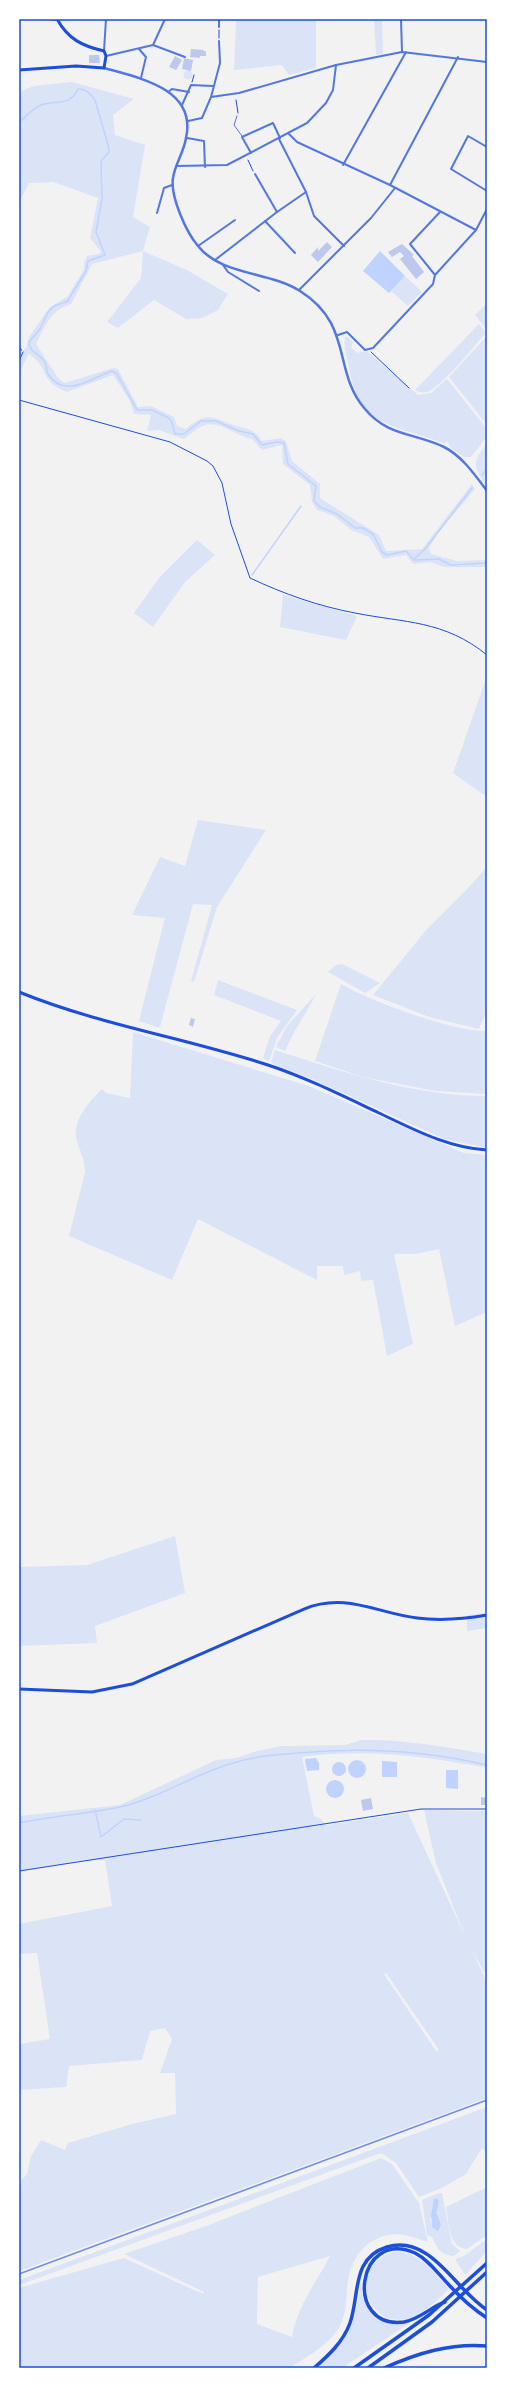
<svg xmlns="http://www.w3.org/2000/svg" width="506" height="2387" viewBox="0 0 506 2387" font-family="'Zilla Slab',serif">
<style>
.green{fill:#dbe4f7;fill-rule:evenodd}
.water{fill:#bfd3fe}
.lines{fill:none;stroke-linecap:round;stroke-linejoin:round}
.stream{stroke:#bfd3fe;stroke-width:1.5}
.canal{stroke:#bfd3fe;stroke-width:5}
.building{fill:#bdc9ec}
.path{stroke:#1d4ed8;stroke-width:1}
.service{stroke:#5277de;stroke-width:1}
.minor{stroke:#5277de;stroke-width:2}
.tertiary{stroke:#5277de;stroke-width:2.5}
.secondary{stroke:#1d4ed8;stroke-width:3}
.trunk{stroke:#1d4ed8;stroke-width:3.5}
.rail{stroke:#7290e2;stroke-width:1.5}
.neatline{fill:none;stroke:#1d4ed8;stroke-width:1.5}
</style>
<rect width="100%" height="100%" fill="#f2f2f2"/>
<g class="green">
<polygon points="236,19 316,19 316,68 289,75 282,65 234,70"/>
<polygon points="374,19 382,19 383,54 376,55"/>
<circle cx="188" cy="75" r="4.5"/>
<path d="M72,82L134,99L113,115L115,135L145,145L133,217L150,227L143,251L187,270L228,294L218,310L202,318L186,319L154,300L118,328L107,322L141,278L143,251L92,264L71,304C50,311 46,325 36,344L58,378L65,383L113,368L118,369L138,407L151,406L174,417L177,426L186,429C208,409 213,419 237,426C249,429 255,430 262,441L281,438L286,441L292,461L320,484V498L379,535L386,551L422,549L472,484L475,489L437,534L429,548L431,554L457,561L487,560V567H444L430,562L413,564L406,555L383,559L369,537L351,530L334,516L317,510L312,502L310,485L283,464L282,445L262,450L252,439C237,437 221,421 205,425C198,427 190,435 184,439L159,430L147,431L151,415L134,414L130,401L113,375L67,392C38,381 50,367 29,354L19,373V353L26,348L29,337L49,308L68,296L84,269V262L87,256L99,254L101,252L90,238L98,198L53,182L29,183L19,202V92L34,86Z"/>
<polygon points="405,276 422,292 408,306 391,291"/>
<polygon points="487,303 487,330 475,315"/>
<path d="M479,324L486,333C474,346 442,387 427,392C422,393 419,392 415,390Z"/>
<polygon points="487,336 487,425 449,377"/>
<path d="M345,337H348L353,342L351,347L357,353L363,351L368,352L418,395L431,393L447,379L487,429L485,439L471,457H464L451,448L447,441L445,444C399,425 359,430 349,367C347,359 343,345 345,337Z"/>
<path d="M487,443V486C472,465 472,463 487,443Z"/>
<polygon points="197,540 215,555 185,582 153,627 134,613 159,578"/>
<polygon points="283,595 357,616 346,640 280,627"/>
<polygon points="487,676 487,797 453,773"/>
<polygon points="198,820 266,830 217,907 194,982 191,981 212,905 193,904 160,1027 157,1027 139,1021 165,918 132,915 160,857 185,866"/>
<polygon points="487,867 487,1010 479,1029 429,1017 373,995 428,928 470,886"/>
<polygon points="342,964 380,983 365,993 328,972 336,965"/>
<polygon points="218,980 297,1010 277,1038 269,1061 263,1058 270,1036 281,1021 214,995"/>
<path d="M341,984C370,1001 454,1032 487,1031V1094L435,1091L363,1077L315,1061Z"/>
<path d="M316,994C306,1014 294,1030 285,1051L276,1047L287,1026Z"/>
<path d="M133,1032L309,1086L464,1153L487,1155V1312L455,1326L439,1249L416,1254H394L413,1344L387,1356L373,1280L361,1281L360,1271L344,1275L343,1266H317V1280L198,1219L172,1280L69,1236L85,1172C85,1159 79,1150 76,1138C73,1120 90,1100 102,1089L106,1093L130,1098Z"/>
<path d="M275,1050C344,1072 413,1096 487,1096V1148L444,1139L310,1078L274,1065L271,1062Z"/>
<polygon points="175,1536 185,1593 95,1626 97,1643 19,1646 19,1567 87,1565"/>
<polygon points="487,1613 487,1628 467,1631 467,1615"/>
<path d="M361,1740C403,1739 446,1747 487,1754V1768C426,1756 364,1748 302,1757L314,1816L321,1819L326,1825L408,1813L465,1936L436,1863L424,1810L487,1811V1971L484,1972L472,1950L487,1983V2098L19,2271V2183L27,2174L31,2156L41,2140L65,2150L68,2143L132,2124L176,2114L175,2073H160L172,2039L165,2028L150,2031L142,2060L69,2066L66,2087L19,2090V2044L50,2039L37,1953L19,1954V1924L112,1906L105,1860L85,1861L19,1872V1816L120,1805L216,1760L236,1758L257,1751L281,1746L345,1745ZM386,1973L439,2050L436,2051L384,1974Z"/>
<polygon points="487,2107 487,2153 482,2148 466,2174 442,2188 419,2197 396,2163 381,2153 19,2285 19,2280"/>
<path d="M381,2158L392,2164L419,2203L428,2242C418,2239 408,2235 398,2234C371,2234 351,2255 348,2281C346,2296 347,2313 340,2326C330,2344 306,2358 289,2368H19V2288L124,2258L203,2294L204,2292L124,2254L206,2226ZM330,2256C316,2283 297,2306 292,2337L257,2324L258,2277Z"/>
<path d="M487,2187V2235L467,2249C448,2248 449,2221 446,2207Z"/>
<path d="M439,2193H442L452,2244L460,2251L454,2256C442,2256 436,2247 432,2237L427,2235L422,2200ZM438,2213L441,2225L432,2227L430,2218Z"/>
<polygon points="487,2239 487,2251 465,2275 455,2259 464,2256"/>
<path d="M397,2252C420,2252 435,2273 449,2289C437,2300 423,2315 407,2319C362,2328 349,2260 397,2252Z"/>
<path d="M361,2280C362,2284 361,2292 363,2297C370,2318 391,2326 411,2322L342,2368H318C348,2339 357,2321 361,2280Z"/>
</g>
<g class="water">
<polygon points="380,251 405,276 389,293 363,271"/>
<polygon points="316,1758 319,1763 319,1770 307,1771 305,1759"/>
<circle cx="357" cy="1769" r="9"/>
<polygon points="382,1761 397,1762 397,1777 382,1777"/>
<circle cx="339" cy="1769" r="7"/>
<polygon points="446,1770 458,1770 458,1789 446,1788"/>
<circle cx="335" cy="1789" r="9"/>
<polygon points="434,2212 438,2215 441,2225 438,2231 432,2227 431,2214"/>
</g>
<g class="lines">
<g class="stream">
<path d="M19,122C26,117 31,110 39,106C53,99 70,108 78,89C86,88 91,94 95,100L108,145L109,152L101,161L102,199L96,232L105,255L88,261L86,271L70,297L68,301L54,306L48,312L40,329L29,342C29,353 40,353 45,362C47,366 46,371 48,374C65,400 91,378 112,371L117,374L137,410H152L167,417L171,420L175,434H184L201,421H216L239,431L253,434L262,445L276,442L284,443L288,464L316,486L314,501L320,507L337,514L355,528H363L373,534L382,552L387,555L406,551L414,560L439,559L451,565L487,563"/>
<polyline points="482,475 486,470 487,461"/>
<polyline points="414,559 425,549 472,488"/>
<polyline points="252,575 301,506"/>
<polyline points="95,1810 101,1837 124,1819 141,1820"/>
<path d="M19,1823C53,1816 87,1814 120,1807C160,1798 194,1774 233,1763C254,1756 276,1755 298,1753C362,1747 424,1750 487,1765"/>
</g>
<polyline class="canal" points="434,2213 436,2201"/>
</g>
<g class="building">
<polygon points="191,49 203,50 206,52 206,56 200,56 200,58 190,57"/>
<polygon points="89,55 99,55 100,63 89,63"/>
<polygon points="175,56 182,60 176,70 169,67"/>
<polygon points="184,58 193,60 191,71 182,69"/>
<polygon points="327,242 332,247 318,262 311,255 318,247 318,251"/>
<polygon points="402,244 414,255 412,256 424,272 416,279 400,259 404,256 400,252 392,257 388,252"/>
<polygon points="191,1018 195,1019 193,1027 189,1025"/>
<polygon points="481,1797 487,1798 487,1805 481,1805"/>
<polygon points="371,1798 373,1809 363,1811 361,1800"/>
</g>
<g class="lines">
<g class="path">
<polyline points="219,38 219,30"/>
<polyline points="192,82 194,75"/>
<polyline points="236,100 238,113"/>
<polyline points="248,160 253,171"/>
<polyline points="371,352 409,388"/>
<polyline points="19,361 23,352"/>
<path d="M19,400L170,442L207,461L213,466L222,483L231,524L250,578C284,594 318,606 355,613C405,623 444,620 487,655"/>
<polyline points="19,1871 421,1809 487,1809"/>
</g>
<polyline class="service" points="237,116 234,125 242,136"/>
<g class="minor">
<polyline points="45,19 57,20"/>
<polyline points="401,19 402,52"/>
<polyline points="219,27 219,19"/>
<polyline points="153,45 165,19"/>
<polyline points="139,49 146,57 141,78"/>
<polyline points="104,51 106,19"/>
<polyline points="106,56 153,45 185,57"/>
<polyline points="168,92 172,89 189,92"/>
<polyline points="211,97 220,63 219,41"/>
<polyline points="487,100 487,101"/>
<polyline points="182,105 191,85 213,86"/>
<polyline points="188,121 202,118 211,97 239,93 336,65 402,52 487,62"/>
<polyline points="289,134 297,142 390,185 476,230"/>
<polyline points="187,138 204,141 205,167"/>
<polyline points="279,139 306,192 314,216 344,246"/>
<polyline points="487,147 468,136 451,169 487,191"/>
<polyline points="251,153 242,137 273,123 280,138"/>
<polyline points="343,165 406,52"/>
<polyline points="177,166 227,165 307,123 326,103 333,90 336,65"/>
<polyline points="255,174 277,212"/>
<polyline points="390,185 458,57"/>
<polyline points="157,213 164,188 172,185"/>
<polyline points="265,221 295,253"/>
<polyline points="198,246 235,220"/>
<polyline points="215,260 277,212 306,192"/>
<polyline points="223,265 228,272 259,291"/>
<polyline points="435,275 410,244 440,212"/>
<polyline points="299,290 371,218 395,188"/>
<polyline points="338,335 347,332 365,350 373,348 433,284 435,275 476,230 487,209"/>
<polyline points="19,347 21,350"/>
</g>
<path class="tertiary" d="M104,68C140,78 197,89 186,138C184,152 175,164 173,178C170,196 186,232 198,246C222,276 269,271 300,291C354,325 332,371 365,409C387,436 415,433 444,447C462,456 475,475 487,491"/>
<g class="secondary">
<path d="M19,70L76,66L104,68L106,56L104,51C82,46 68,39 57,19"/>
<path d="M19,992C100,1025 186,1038 268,1065C307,1078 343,1096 379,1113C413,1129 448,1148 487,1150"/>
<path d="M19,1689L92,1692L132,1684L304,1609C345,1592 377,1613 417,1618C441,1621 464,1619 487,1615"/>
</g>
<g class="trunk">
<path d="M445,2302C431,2307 420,2319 404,2322C343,2330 357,2227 415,2253C429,2260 439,2275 450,2286C461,2298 473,2309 487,2318"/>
<path d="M314,2368C329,2355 343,2342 350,2323C360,2295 351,2258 387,2247C400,2243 414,2246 425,2253C447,2266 463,2294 487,2310"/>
<polyline points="354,2368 429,2315 487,2263"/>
<polyline points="368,2368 432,2322 487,2272"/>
<path d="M384,2368C418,2353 450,2343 487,2346"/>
</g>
<polyline class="rail" points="19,2274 487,2100"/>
</g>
<rect width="506" height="2387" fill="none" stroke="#ffffff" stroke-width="40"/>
<rect x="20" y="20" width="466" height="2347" class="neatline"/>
</svg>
